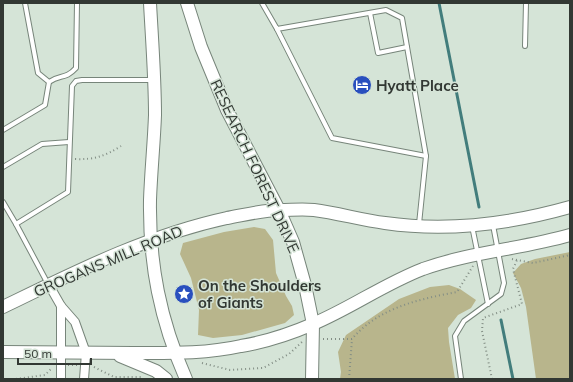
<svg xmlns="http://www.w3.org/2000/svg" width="573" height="382" viewBox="0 0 573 382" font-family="Mulish,sans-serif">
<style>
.green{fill:#b8b58c}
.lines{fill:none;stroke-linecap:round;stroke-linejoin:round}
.stream{stroke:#427d7c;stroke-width:3}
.lane-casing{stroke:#77857a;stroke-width:6}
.street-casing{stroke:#77857a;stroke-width:10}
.secondary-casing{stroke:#77857a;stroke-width:14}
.path{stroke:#838e85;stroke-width:2;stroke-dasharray:1 3;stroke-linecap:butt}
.lane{stroke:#fff;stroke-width:4}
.street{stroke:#fff;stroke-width:8}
.secondary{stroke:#fff;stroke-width:12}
.labels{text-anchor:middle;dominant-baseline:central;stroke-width:3;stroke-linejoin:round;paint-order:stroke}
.poi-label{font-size:15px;font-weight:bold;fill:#323833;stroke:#d5e4d7;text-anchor:start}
.street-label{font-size:15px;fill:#323833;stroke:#d5e4d7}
</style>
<rect width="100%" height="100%" fill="#d5e4d7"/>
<g class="green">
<polygon points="254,227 265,229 273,240 276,273 286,296 292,306 294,315 285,323 242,335 213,338 198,335 199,310 191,278 180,254 183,243 224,232"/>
<polygon points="570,252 570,379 536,379 526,307 521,288 513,273 521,264 535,259"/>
<polygon points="449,285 460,289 476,300 471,308 458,315 448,328 449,342 455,379 340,379 341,372 338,352 346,335 399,299 430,287"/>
</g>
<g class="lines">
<g class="stream">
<polyline points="439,3 479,207"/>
<polyline points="501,320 513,379"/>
</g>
<g class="lane-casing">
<g id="lane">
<polyline points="25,3 38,73 49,82"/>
<polyline points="262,3 277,29 386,10 402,18 426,156 419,224"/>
<polyline points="370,13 378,53 407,47"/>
<polyline points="277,29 332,138 426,156"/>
<polyline points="525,46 526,3"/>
<path d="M3,130L45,105L49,82C60,74 65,80 76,68L77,3"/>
<polyline points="3,167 42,144 69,142"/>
<polyline points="3,202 16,224"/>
<polyline points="472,226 488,304"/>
<polyline points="48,284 16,224 68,192 72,86 76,81 82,80 153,80"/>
<polyline points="461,379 455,336 464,321 501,294 504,283 493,225"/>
</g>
</g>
<g class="street-casing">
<g id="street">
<polyline points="49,285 61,306 75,322 86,353 84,379"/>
<polyline points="61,306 61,379"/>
</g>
</g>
<g class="secondary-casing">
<g id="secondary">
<path d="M150,3C152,40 155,78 155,115C154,143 151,171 150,200C149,264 160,320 186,379"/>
<polyline points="187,3 201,47 227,110 279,210 293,242 305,285 313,324 312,379"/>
<path d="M3,307C75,272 148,235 227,218C244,215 263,210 280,210C291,210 303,209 314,210C338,213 361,220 385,223C448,232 510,224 570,207"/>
<path d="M3,352C46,352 89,353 133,353C169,353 205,354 241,346C265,342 290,334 313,324C351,308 384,284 423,269C471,252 521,249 570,235"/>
<polyline points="120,356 156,371 166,379"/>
</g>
</g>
<g class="path">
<path d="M75,159C94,160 105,156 121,146"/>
<polyline points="512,259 533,263 570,255"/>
<path d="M323,339H352C378,308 419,299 457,292L473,266"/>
<polyline points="202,363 230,370 263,368 289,354 302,342"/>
<polyline points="68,365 78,365"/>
<polyline points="94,367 114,377 141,377"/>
<polyline points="16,379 45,375 52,368"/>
<polyline points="349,379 352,339"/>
<polyline points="492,379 482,331 483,318 522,304 513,269 517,260"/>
</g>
<use href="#lane" class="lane"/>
<use href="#street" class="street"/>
<use href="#secondary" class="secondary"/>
</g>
<defs>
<g id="hotel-disc" transform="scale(1)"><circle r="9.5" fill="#294fbe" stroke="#d5e4d7"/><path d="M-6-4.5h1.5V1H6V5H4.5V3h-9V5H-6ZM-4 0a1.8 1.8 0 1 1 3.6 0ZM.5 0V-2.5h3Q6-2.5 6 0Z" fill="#fff"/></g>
<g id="sight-disc" transform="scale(1)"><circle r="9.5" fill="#294fbe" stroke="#d5e4d7"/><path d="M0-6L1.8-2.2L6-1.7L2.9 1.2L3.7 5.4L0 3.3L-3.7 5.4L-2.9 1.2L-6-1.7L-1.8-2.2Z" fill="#fff"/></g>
</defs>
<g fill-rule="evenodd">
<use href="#hotel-disc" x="362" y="85"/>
<use href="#sight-disc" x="184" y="294"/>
</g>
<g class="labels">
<g class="poi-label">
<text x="376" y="85">Hyatt Place</text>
<text x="198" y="285">On the Shoulders<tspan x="198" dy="17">of Giants</tspan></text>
</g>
<g class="street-label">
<text transform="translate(255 166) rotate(65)">RESEARCH FOREST DRIVE</text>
<text transform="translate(108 261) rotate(-23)">GROGANS MILL ROAD</text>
</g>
</g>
<rect width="573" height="382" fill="none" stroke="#323833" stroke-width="8"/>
<path d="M18 358v6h73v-6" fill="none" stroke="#323833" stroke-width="2"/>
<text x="24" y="358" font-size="12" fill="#323833" stroke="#d5e4d7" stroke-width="3" paint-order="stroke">50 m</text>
</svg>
